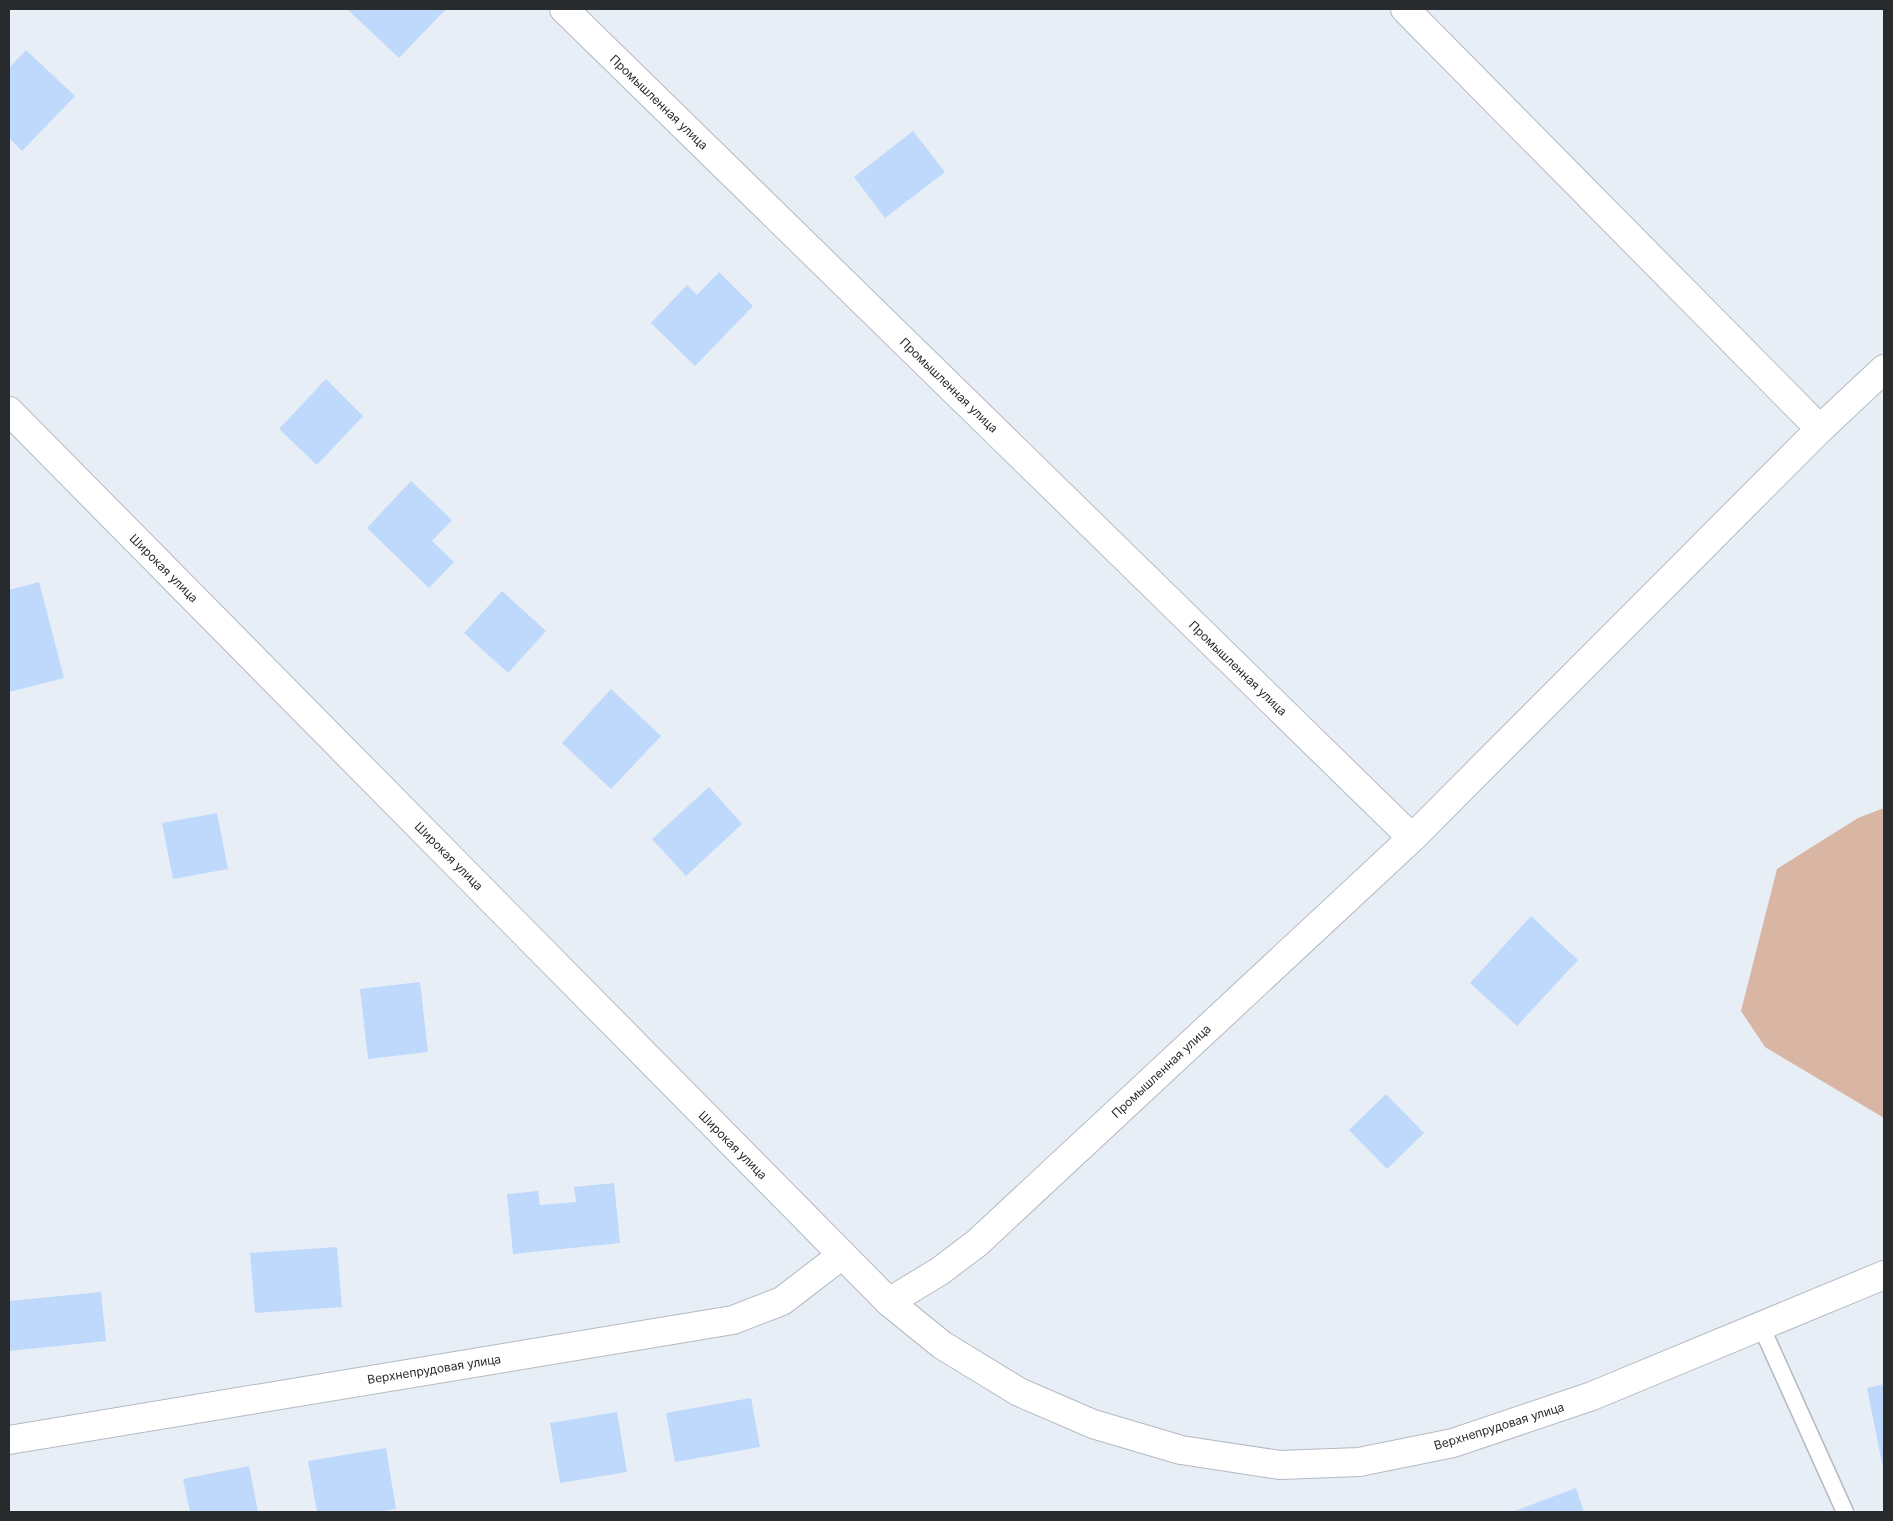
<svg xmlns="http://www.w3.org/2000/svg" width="1893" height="1521" viewBox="0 0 1893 1521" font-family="Inter,sans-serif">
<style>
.green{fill:#d9b5a3}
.building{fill:#bed9fc}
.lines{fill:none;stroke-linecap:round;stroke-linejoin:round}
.lane-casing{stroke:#b5bac2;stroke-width:19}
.street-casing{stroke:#b5bac2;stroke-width:30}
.lane{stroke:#fff;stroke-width:16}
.street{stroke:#fff;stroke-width:28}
.labels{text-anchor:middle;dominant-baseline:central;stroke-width:4.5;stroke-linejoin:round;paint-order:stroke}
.street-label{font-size:12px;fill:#282b2e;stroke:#fff}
</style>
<rect width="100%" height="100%" fill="#e8eef6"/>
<polygon class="green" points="1884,808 1884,1118 1765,1047 1741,1011 1777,869 1858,818"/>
<g class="building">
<polygon points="347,9 446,9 399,58"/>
<polygon points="26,50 75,96 22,151 9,138 9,68"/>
<polygon points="913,131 945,172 885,218 854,177"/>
<polygon points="719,272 753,306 695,366 651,323 687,285 697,295"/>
<polygon points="326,379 363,416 317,465 279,429"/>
<polygon points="411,481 452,520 432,541 454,562 429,588 367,528"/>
<polygon points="39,582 64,678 9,692 9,590"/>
<polygon points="502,591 546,631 508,673 464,633"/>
<polygon points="611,689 661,736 611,789 562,743"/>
<polygon points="709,787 742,824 686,876 652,839"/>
<polygon points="217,813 228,869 173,879 162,823"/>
<polygon points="1531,916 1578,960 1517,1026 1470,983"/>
<polygon points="420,982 428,1052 368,1059 360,989"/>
<polygon points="1386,1094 1424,1133 1387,1169 1349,1130"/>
<polygon points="614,1183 620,1243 513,1254 507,1194 538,1191 540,1205 576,1202 574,1187"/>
<polygon points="337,1247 342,1307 255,1313 250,1253"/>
<polygon points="101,1292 106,1341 9,1351 9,1301"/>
<polygon points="1884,1384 1884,1468 1883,1468 1867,1388"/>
<polygon points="751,1398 760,1447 675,1462 666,1413"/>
<polygon points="617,1412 627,1472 560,1483 550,1423"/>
<polygon points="386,1448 396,1509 375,1512 317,1512 308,1461"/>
<polygon points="249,1466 258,1512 190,1512 183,1479"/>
<polygon points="1576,1488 1584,1512 1512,1512"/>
</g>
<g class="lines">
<g class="lane-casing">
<polyline id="lane" points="1761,1326 1845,1512"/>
</g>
<g class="street-casing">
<g id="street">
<polyline points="564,9 1412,838 977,1243 940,1271 889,1302"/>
<polyline points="1405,9 1820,429"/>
<polyline points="9,411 889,1302 942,1345 1019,1392 1093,1424 1181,1450 1280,1465 1359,1462 1453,1443 1592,1396 1884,1275"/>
<polyline points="1412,838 1820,429 1884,369"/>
<polyline points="9,1440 733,1320 782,1301 842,1255"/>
</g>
</g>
<use href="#lane" class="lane"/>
<use href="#street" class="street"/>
</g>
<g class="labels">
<g class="street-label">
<text transform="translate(659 102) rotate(44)">Промышленная улица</text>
<text transform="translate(949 385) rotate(44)">Промышленная улица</text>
<text transform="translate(164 568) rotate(45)">Широкая улица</text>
<text transform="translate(1238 668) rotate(44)">Промышленная улица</text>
<text transform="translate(449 856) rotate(45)">Широкая улица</text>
<text transform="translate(1161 1071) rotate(-43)">Промышленная улица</text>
<text transform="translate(733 1145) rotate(45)">Широкая улица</text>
<text transform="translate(434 1369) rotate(-9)">Верхнепрудовая улица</text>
<text transform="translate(1499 1426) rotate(-17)">Верхнепрудовая улица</text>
</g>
</g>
<rect width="1893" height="1521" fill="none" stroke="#282b2e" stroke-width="20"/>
</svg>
